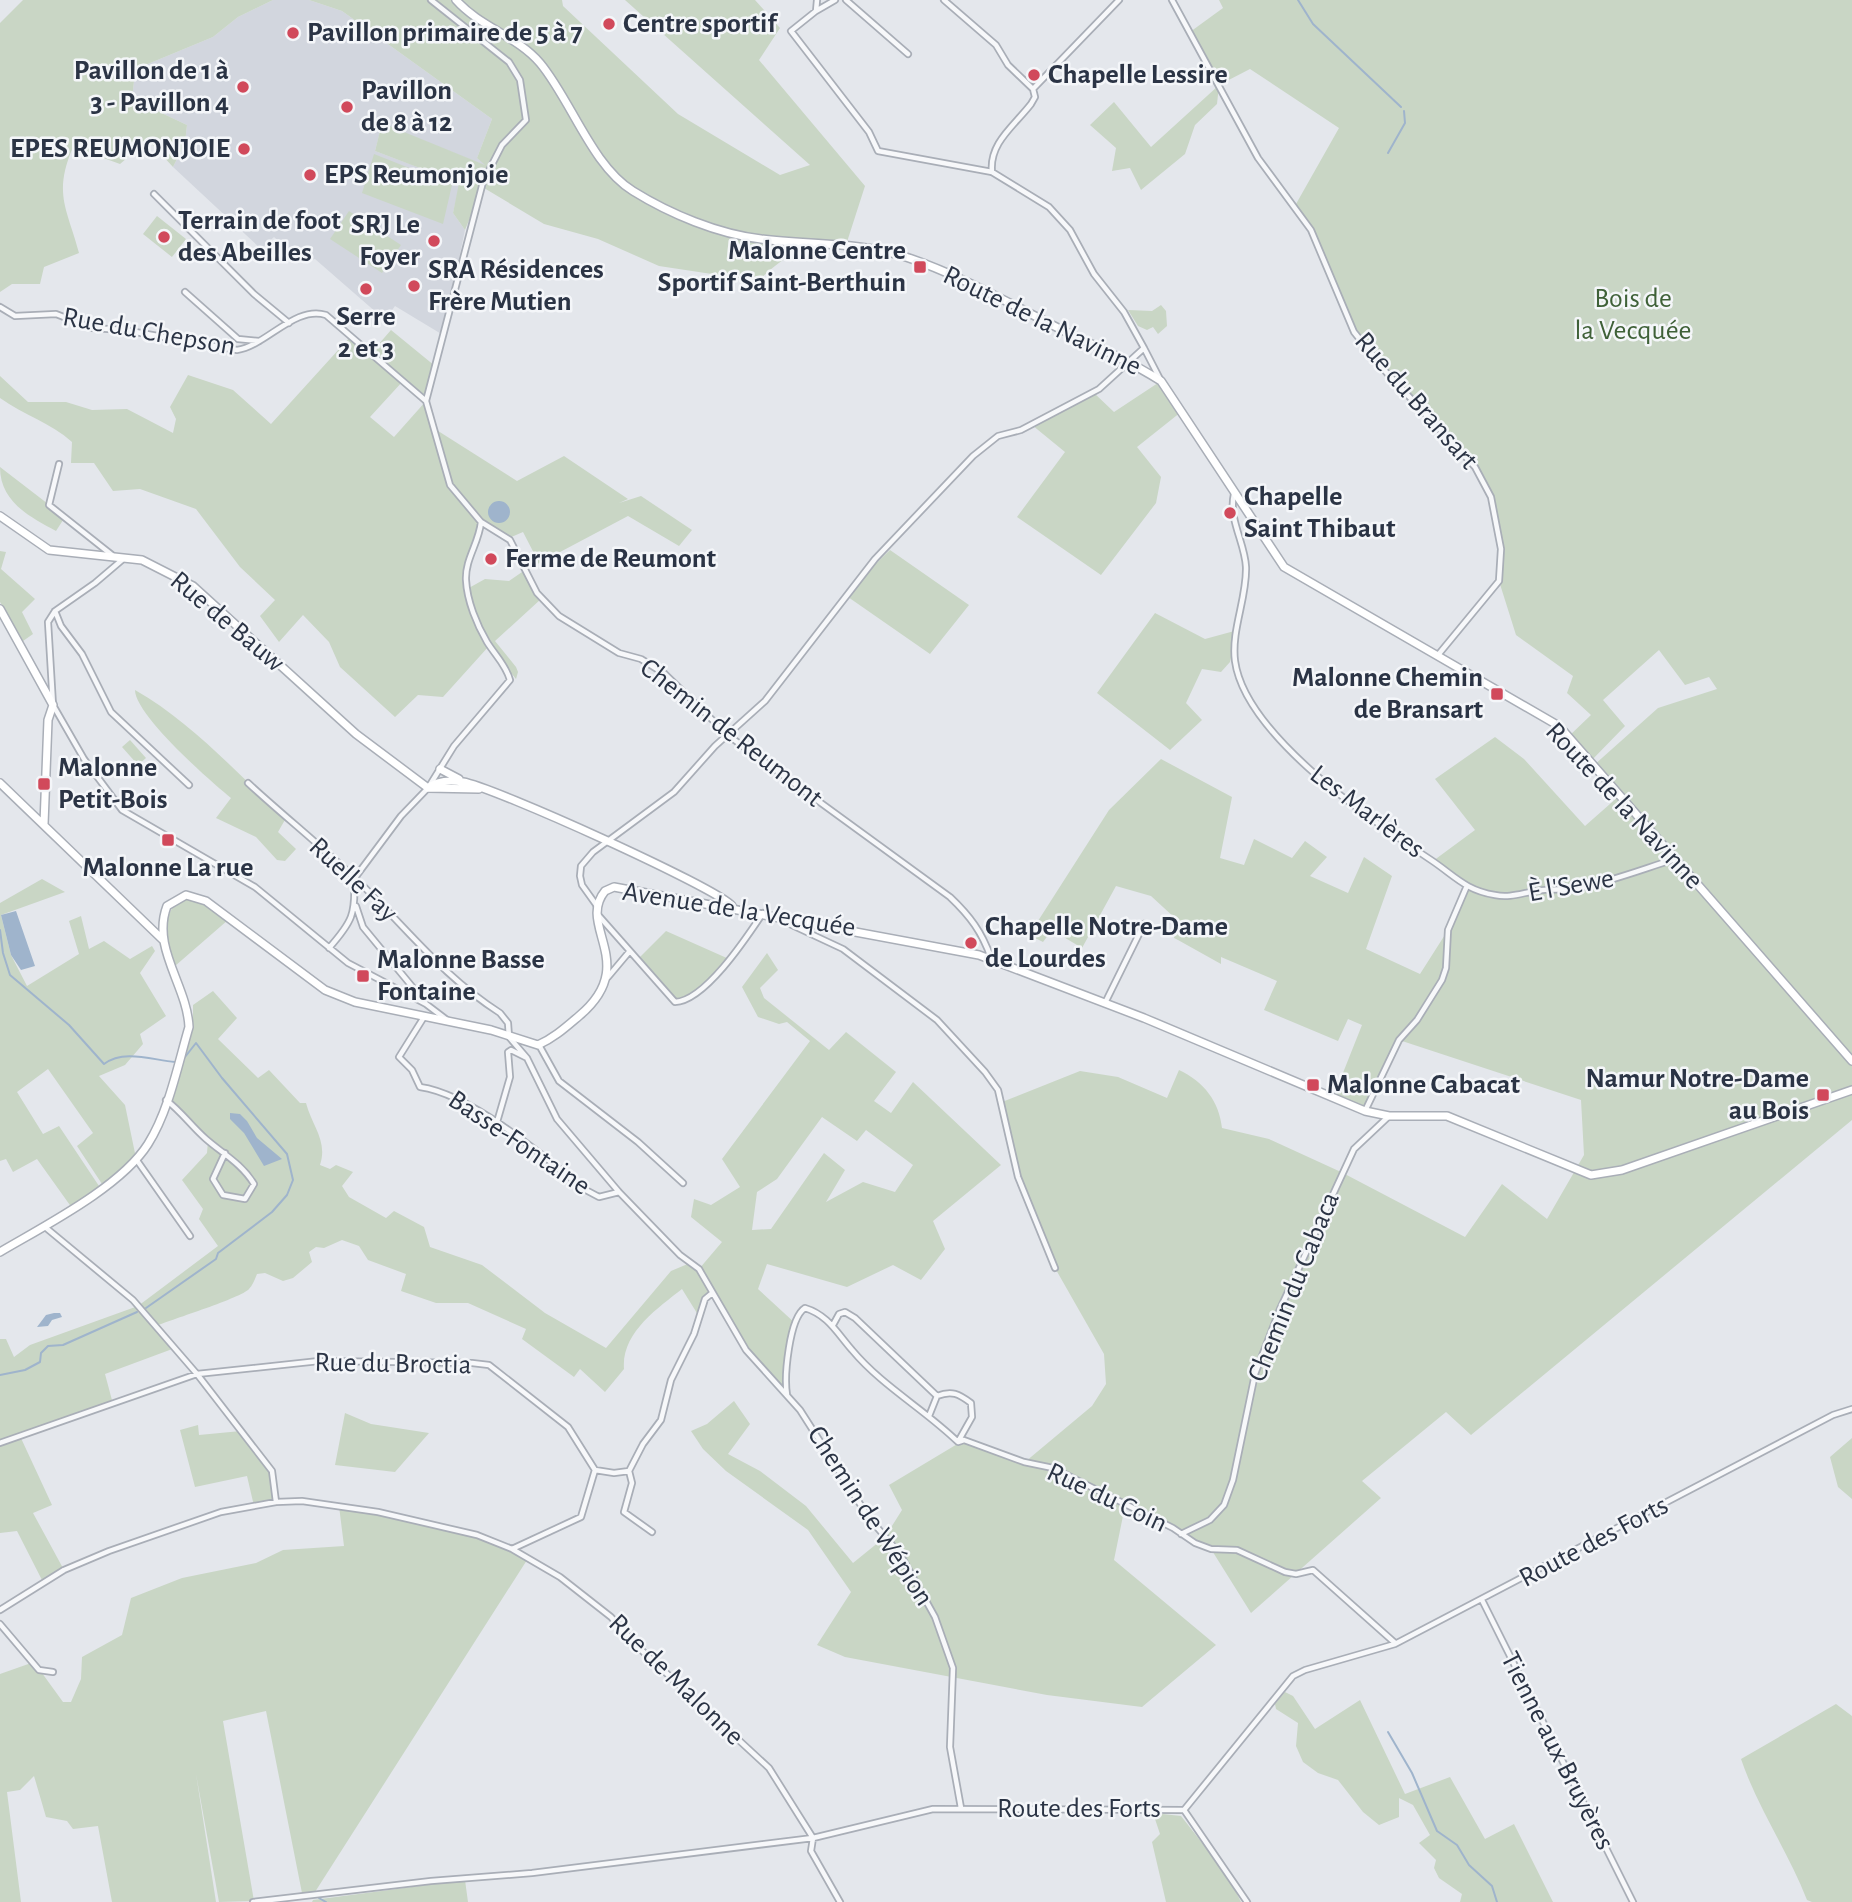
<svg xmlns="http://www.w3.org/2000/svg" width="1852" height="1902" font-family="'Alegreya Sans',sans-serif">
<rect width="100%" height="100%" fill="#e4e7ec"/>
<path fill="#d2d6de" d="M273,0h36l33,11 150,108 -15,39 12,9 -107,-43 -7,27 85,32 -7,30 12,17 -22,105 -48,-29 -10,14 -70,-61 -13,3 -28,-25 -13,12 -88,-82 12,-24 2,-18 -55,-26 2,-18 9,-15 70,-29 25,-20z"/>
<path fill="#c9d6c5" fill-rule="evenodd" d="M23,0h250l-35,17 -25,20 -70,29 -9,15 -2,18 55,26 -2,18 -12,24 -25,-27 -28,24 -47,-17c-20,47 -6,61 6,106l-35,14 -4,17h-28l-12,8v-269z
M309,0h253l1,6 115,108 102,61 30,-10 -185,-165h130l25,28 -21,32 106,126 -19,59c-44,1 -56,6 -88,36l-99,-15 -61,-27 -54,-15 -60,-36 7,-21 -26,63 -12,-17 6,-30 -84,-32 7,-28 103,42 -8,-7 15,-39 -150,-108z
M1219,0h633v1120l-381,315 -25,-23 -84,69 19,17 -130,115 -40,-64 -86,-43 -11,54 102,85 -74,62 -95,-12 -202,-38 -28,-12 34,-53 -43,-62 -82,-59 -23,-22 -12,-18 16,-7 27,-23 16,23 -22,30 32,17 46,35 47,57 32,-26 17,-27 -13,-25 75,-45 61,22 67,-56 14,-22 -2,-30 -49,-86 -37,-91 -16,-75 78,-31 38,6 49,21 12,-28c25,12 40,31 43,58l47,11 72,33 124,65 37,-53 45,35 37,-64 -3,-55 -182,-60 -34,71 -32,-13 29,-73 -14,-6 -10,22 -74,-31 13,-29 -56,-24v7l-43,-24 -4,-2 2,-19 -25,-23 -35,-10 -34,62 -30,-18 -9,12 -14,-7 80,-125 52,-51 71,38 -12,61 24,7 10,-26 38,19 13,-17 22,16 -17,19 38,17 16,-36 28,19 -26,73 54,25 28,-44 18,-42 -33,-27 42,-31 -40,-51 60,-42 29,22 61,67 34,-30 -26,-30 65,-58 59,-19 -8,-12 -24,8 -26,-35 -56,50 22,26 -35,36 -22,-25 23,-22 -24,-22 6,-17 -57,-41 -17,-54 2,-16 -10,-68 -16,-30 -121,-135 -43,-102 -15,-26 43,-76 -89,-59 -31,16 -2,19 -22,21 -10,29 -44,36 -11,-22 -18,3 4,-23 -26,-23 24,-23 37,45 67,-61 -28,-54 33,-24z
M374,154l78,31 -9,39 -81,-31z
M349,211l52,34 -19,28 -52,-34z
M157,216l29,23 -14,18 -29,-23z
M1161,305l5,6 1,15 -9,8 -5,-7 -6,3 -9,-4 -10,-16 24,1z
M391,330l44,36 -9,35 9,28 82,52 47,-25 64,43 -9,4 22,-7 51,34 -13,16 -51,-30 -100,53 13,30 -46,42 21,26 2,5 -2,7 -27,-33 -46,51 -25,-2 -23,22 -55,-50 -11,-25 -26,-27 -24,27 -19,-26 15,-16 -35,-33 -44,-58 -56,-20 -27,2 -19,-28h-23l1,-21c-21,-19 -48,-27 -72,-44v-22l28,26h38l26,8 35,-1 46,24 3,-14 -6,-12 18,-32 45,15 38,34 79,-87 21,16zM403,381l23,20 -32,36 -24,-20zM482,522l27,16 14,-6 15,29 -29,20 -24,-2 -18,10 1,-29z
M1161,381l20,31 -44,35 24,30 -5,26 -55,72 -84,-58 48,-65 -33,-27 61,-33 21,20z
M0,467l65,50 -9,14c-28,-15 -56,-30 -56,-64z
M890,550l79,55 -39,49 -82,-57 21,-27z
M0,551l6,1 -5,17 34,30 -13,13 11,22 -10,7 -23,-39z
M1155,613l50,26 33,-9 -8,32 -9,10 -19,-3 -16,34 16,17 -32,30 -73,-57z
M135,690c58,33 102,84 151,128l-8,14 18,17 -11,12 -8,-1 -21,-23 -40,-19 15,-20c-21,-17 -96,-83 -96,-108z
M130,740l16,18 -8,7 -16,-18z
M42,879l23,13 -64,23 10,40 16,31 52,-32 -10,-33 12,-5 8,33 15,-8 26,18 22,-13 3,5 -15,22 26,43 -26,18 3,10 -18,21 -26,11 26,29 11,53 -34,26 -25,-38 16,-13 -45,-64 -31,23 26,42 16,-8 42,63 -29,19 -35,-49 -24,13 -7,-13 -6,2v-258z
M181,898h13l34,22 -53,46c-8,-26 -17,-47 6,-68z
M666,931l63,28 -32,32 -22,11 -37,-43z
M767,953l11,17 -18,18 4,10 65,52 17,-18 50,40 -22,29 17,12 22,-31 88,83 -68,56 12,28 -24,31 -28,-15 -46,22 -80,-23 -9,25 38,35 -8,34 -1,38 -41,-46 -35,-56 -6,5 -5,19 -18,-29c-24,19 -61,44 -58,80l-19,23 -25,-23 -6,8 -52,-38 4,-10 -58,-26h-32l-35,-12 5,-17 -38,-14 -9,-14 -17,-6 -18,8 -8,-1 -7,5 3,10 -19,16 -10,3 -18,-8 -8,1c-2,5 -4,11 -8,15 -8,9 -76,30 -93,37l19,22 -70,26 8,30 -93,32 32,69 -19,8 31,57 -21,12 -26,-51 -17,2v-194h6l8,18 16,-12 108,-39 80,-60 -19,-27 4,-10 -21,-29 25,-27 1,-12 -23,-27 -19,-14 27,-70v-25l20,-14 24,27 -19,21 40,39 11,-8 31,33h6c6,23 22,38 14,62l10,4 6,-4 17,7 -11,14 7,11 37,21 8,-7 30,16 6,20 52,18 63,48 61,35 65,-77 19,-8 9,6 23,-27 -31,-25 3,-18 17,6 29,-18 -18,-28 88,-118 -23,-19 -8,2 -21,-7 -16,-30zM822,1117l35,24 9,-11 47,35 -18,27 -32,-10 -37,20 19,-32 -21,-17 -53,76 -19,1 5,-38 20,-13z
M345,1413l26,11 58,9 -34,39 -60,-7z
M198,1425l1,10 42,-4 31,40 4,31 -22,4 -7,-30 -52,11 -15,-57z
M1852,1438v61l-14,-12 -8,-30z
M339,1506c67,10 127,24 188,54l-212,332 -13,1 -36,-182 -43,10 31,180 -35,1 -23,-128 20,128h-104l-14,-76 -25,3 -6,-8 -21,-4 -12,-41 -14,14 -13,2 14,110h-21v-228l34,-12 29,40h8l10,-23 1,-22 40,-22 9,-37 51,-20 74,-15 27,-13 61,-4z
M1285,1692l8,4 22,33 45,-29 45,94 45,-17 35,62 29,-15 39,78h-93l2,-8 -23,-16 -5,-10 2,-8 -17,-17 11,-8 -17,-30 -14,-7v19l-20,8 -16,-13 -25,-32 -20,-7 -15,-11 -7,-16 2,-23 -22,-14 -1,-5z
M1836,1704l16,12v186h-40l-5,-2c-19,-49 -49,-91 -66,-141z
M1153,1813l28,3 47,60 13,26h-75l-14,-60 8,-8z
M465,1880l3,22h-156l1,-2z"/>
<path fill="#9fb4cc" d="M488 512a11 11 0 1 1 22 0a11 11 0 1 1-22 0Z
M16,911l19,55 -14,4 -10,-15 -10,-40z
M230,1113l10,1 7,7 10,17 25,21 -18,7 -20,-33 -14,-14z
M54,1313h6l2,4 -10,3 -4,6 -11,1 9,-12z"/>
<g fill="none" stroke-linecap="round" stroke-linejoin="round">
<path stroke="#9fb4cc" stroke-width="2" d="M1298,0l15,24 88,83
M1388,153l17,-30 -1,-12
M0,930l3,23 7,22 59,50 35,39c20,-15 48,-4 71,-2
M146,1308l70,-49 2,-6 54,-41 15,-17 6,-15 -6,-26 -65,-76 -26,-35 -11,14
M0,1375l25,-5 15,-8 1,-9 7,-7 15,-1 74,-33
M1388,1732l24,41 25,58 20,14 12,20 23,21 5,16
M319,1898l7,4"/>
<g stroke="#a9aeb7" stroke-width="8">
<path id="street" d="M431,0l78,62 11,18 6,40 -24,25 -19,37 -57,219 24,84 31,37 29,18 27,53 22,23 60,37 22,6 24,15 64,62 221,161c20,19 32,35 41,61
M846,0l62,54
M944,0l52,45 12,20 25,24
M1172,0l86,158 53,72 43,102 32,40 89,95 16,30 10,52 -2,32 -61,74
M816,11l19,-11
M992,172c-3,-29 22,-46 39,-68l4,-7 -2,-8 86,-89
M154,194l100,100 35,29
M185,292l53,47 21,2
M0,307l15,9 41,-2 36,14 32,2 113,20c29,-4 58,-45 89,-35l100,86
M1144,348l16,31
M59,464l-10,41 63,50
M1234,494c-6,25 11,49 12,73 1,31 -15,63 -11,94 10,74 137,160 196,199 24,16 34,30 64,35 15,3 27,-2 41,-4 14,-3 29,0 43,-3 33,-7 64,-19 96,-29
M122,560l-27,23 -40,28 -7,11 5,83 31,54 38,51 133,77 93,76 78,41 21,16
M55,611l6,15 21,28 29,58 78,73
M248,783c40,37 85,72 123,111 44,44 76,85 129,119l8,10 1,14 18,21 30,61 62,73 61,63 19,14 47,81 54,60 69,108 31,36 35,63 18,51 -3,79 11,61
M354,879l47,-63 27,-28 26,-42 56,-66c-4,-15 -15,-25 -23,-38 -10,-17 -20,-41 -21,-62 -1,-21 13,-37 15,-58
M356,906l7,21 61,74
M597,906l-15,-21 -2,-9 1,-10 12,-14 81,-60 41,-46 50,-45 110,-142 98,-103 25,-20 23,-6 78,-41 45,-41 -20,-36 -30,-38 -24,-44 -21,-23 -57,-35 -114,-21 -9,-19 -78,-101 25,-20 1,-11
M599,916l76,86c30,-1 72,-65 88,-89
M781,920l62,29 94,71 48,52 13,18 20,87 37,91
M329,948c23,-26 27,-34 25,-69
M608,977l21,-25
M1105,1003l39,-79
M424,1017l-25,40 13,13 8,17c51,7 124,69 164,102l15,8 20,-5
M539,1045l20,36 79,61 45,41
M166,1100c16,12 25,26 40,39 16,14 36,25 48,45l-9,15 -22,-4 -10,-16 12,-26
M1365,1111l34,-71 18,-20 25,-40 4,-12 2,-38 18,-42
M497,1122l13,-45 -2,-25 3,-2 16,8
M136,1159l54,77
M45,1227l88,73 64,74 75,97 4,31
M833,1325l6,-11 6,-2 10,6 82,78 -8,20
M787,1395c-3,-18 2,-77 18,-87 23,7 32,25 47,42 30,36 72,59 106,92l6,-2 60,22 29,6 120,60 22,15 16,6 26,1 48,22 11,2 17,-4 82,73
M937,1396c15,-6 22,-2 34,7l1,14 -13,23
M0,1443l197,-69 122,-13 153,2 17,2 79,62 27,43 19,3 15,-2
M652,1532l-28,-20 8,-29 -3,-12 14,-27 18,-24 10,-40 23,-46 11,-35 6,-5
M1181,1534l29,-14 14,-15 9,-25 22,-106 25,-65 74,-160 34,-32
M512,1549l69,-32 14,-47
M1482,1600l151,302
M0,1610l64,-40 45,-19 112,-39 55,-10 26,-1 76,11 99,23 35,14 48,28 51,40 27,30 131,121 44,70 -2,13 29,51
M0,1624l39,46 14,2
M1184,1810l109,-134 12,-6 90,-26 438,-229 19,-6
M1184,1810l63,92
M253,1902l178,-21 101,-8 281,-35 120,-29 251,1"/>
</g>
<g stroke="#a9aeb7" stroke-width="10">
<path id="secondary" d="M456,0c24,27 61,36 84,63 31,37 52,103 93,128 37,23 85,43 128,48 48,6 96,3 142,17 55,18 108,48 159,74 34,16 67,31 99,51l123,186 275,159 293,335
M0,516l49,34 93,10 51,26 163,148 72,54
M0,609l53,96 -5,15 -4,104
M440,769l19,10
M0,783l163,157
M428,788c10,-8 23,-8 35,-6 31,5 254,106 269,124
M428,788l51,1
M0,1252c44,-26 121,-65 148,-108 21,-33 30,-80 41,-117 -2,-42 -38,-79 -22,-121l19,-11 20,6 119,89 30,12 136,28 47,15c16,-7 28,-18 41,-29 62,-52 -3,-90 26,-125l9,-4 365,68 165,63 221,93 24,5h58l144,59 31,-5 230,-80"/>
</g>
<use href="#street" stroke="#f7f8fa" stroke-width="4.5"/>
<use href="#secondary" stroke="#fff" stroke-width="7"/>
</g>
<g fill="#d1495b" stroke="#f4f6f9" stroke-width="2.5">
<circle cx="609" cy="24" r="7"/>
<circle cx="293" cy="33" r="7"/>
<circle cx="1034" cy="75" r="7"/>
<circle cx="243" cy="87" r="7"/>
<circle cx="347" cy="107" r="7"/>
<circle cx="244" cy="149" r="7"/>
<circle cx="310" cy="175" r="7"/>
<circle cx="164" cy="237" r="7"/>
<circle cx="434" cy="241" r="7"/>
<rect x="913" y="260" width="14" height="14" rx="3.5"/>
<circle cx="414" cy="286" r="7"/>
<circle cx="366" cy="289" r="7"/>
<circle cx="1230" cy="513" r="7"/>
<circle cx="491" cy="559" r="7"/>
<rect x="1490" y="687" width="14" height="14" rx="3.5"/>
<rect x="37" y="777" width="14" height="14" rx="3.5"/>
<rect x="161" y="833" width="14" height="14" rx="3.5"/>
<circle cx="971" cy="943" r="7"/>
<rect x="356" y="969" width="14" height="14" rx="3.5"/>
<rect x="1306" y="1078" width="14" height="14" rx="3.5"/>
<rect x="1816" y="1088" width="14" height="14" rx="3.5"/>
</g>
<g text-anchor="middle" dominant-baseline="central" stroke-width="5" stroke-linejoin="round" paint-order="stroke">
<g font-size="28" font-weight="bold" fill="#2b3445" stroke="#f4f6f9" text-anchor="start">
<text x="623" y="24">Centre sportif</text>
<text x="307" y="33">Pavillon primaire de 5 à 7</text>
<text x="229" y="71" text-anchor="end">Pavillon de 1 à<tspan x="229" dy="32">3 - Pavillon 4</tspan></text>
<text x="1048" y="75">Chapelle Lessire</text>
<text x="361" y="91">Pavillon<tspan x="361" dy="32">de 8 à 12</tspan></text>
<text x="230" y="149" text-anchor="end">EPES REUMONJOIE</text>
<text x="324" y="175">EPS Reumonjoie</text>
<text x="178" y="221">Terrain de foot<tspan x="178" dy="32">des Abeilles</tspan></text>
<text x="420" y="225" text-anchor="end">SRJ Le<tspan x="420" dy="32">Foyer</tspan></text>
<text x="906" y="251" text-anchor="end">Malonne Centre<tspan x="906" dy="32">Sportif Saint-Berthuin</tspan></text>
<text x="428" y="270">SRA Résidences<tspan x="428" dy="32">Frère Mutien</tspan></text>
<text x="366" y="317" text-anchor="middle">Serre<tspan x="366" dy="32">2 et 3</tspan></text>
<text x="1244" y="497">Chapelle<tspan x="1244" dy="32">Saint Thibaut</tspan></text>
<text x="505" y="559">Ferme de Reumont</text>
<text x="1483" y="678" text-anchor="end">Malonne Chemin<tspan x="1483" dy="32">de Bransart</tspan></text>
<text x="58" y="768">Malonne<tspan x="58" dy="32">Petit-Bois</tspan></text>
<text x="168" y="868" text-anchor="middle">Malonne La rue</text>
<text x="985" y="927">Chapelle Notre-Dame<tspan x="985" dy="32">de Lourdes</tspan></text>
<text x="377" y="960">Malonne Basse<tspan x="377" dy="32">Fontaine</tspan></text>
<text x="1809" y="1079" text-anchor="end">Namur Notre-Dame<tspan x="1809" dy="32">au Bois</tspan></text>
<text x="1327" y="1085">Malonne Cabacat</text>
</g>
<g font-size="28" fill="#3f6138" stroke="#f4f6f9">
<text x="1633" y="299">Bois de<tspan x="1633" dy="32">la Vecquée</tspan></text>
</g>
<g font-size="28" fill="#2b3445" stroke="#f4f6f9">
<text transform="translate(1042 321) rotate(26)">Route de la Navinne</text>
<text transform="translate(149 332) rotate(10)">Rue du Chepson</text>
<text transform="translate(1416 401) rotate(49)">Rue du Bransart</text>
<text transform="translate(227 622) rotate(40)">Rue de Bauw</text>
<text transform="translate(731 733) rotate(38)">Chemin de Reumont</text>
<text transform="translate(1624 806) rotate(47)">Route de la Navinne</text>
<text transform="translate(1367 812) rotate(37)">Les Marlères</text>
<text transform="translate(353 880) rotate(43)">Ruelle Fay</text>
<text transform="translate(1571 886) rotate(-10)">È l'Sewe</text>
<text transform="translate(739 910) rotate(9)">Avenue de la Vecquée</text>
<text transform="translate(519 1143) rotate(34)">Basse-Fontaine</text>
<text transform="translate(1294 1287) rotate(-68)">Chemin du Cabaca</text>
<text transform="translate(393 1364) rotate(1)">Rue du Broctia</text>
<text transform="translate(1107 1498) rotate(25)">Rue du Coin</text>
<text transform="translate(870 1516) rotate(57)">Chemin de Wépion</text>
<text transform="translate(1594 1542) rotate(-28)">Route des Forts</text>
<text transform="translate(676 1680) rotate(44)">Rue de Malonne</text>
<text transform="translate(1557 1751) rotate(63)">Tienne aux Bruyères</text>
<text x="1079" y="1809">Route des Forts</text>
</g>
</g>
</svg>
